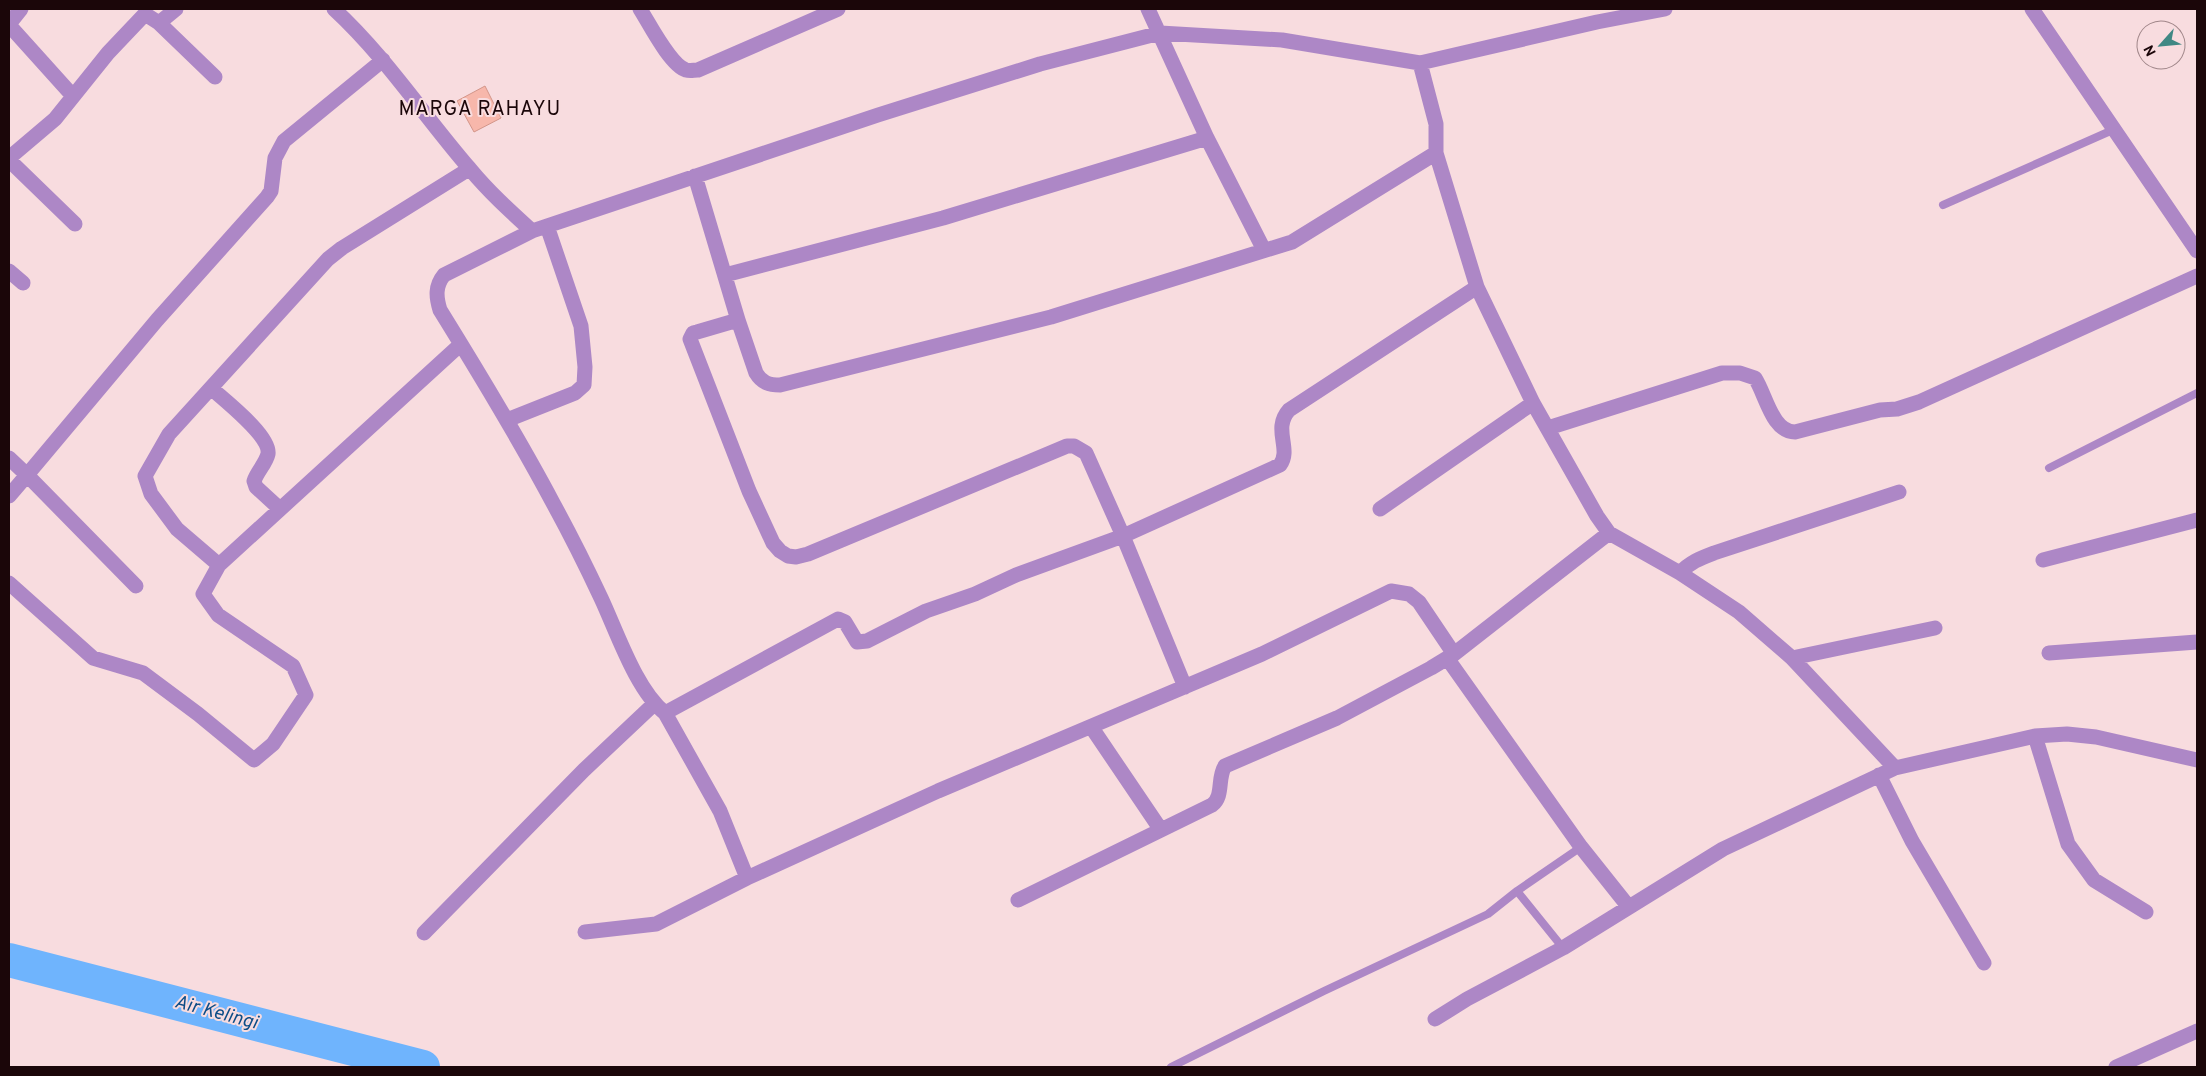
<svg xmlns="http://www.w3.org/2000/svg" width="2206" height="1076" font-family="Overpass,sans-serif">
<rect width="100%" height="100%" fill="#f8dcdf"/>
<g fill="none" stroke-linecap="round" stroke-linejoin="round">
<path stroke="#6fb4fd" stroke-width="34" d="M9,960l414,107"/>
</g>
<path fill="#f7b7ab" stroke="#d3968a" d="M485,86l16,32 -27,14 -17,-31z"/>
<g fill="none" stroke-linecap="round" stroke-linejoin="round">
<path stroke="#ad87c6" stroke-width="8" d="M1943,205l172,-76
M2049,468l148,-75
M1517,891l64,-44
M1171,1067l153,-76 164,-77 29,-23 46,57"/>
<path stroke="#ad87c6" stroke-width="15" d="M334,9c52,48 90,107 136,160 19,23 40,42 62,62l346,-116 162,-51 120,-31 122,7 138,23 177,-41 68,-13
M640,9c9,14 30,56 46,61 4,1 8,0 12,0l140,-61
M1148,9l59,129 57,112
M2032,9l165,242
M159,23l56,54
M9,24l12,-15
M9,25l63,70
M1420,63l16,61v29l41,134 56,116 64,113 12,17 71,40 59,39 53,46 103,110
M9,158l46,-39 53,-66 37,-39 14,9 17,-14
M9,160l66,64
M695,176l43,144 18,53c6,10 13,12 24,12l271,-68 241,-75 144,-89
M532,231l-88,44c-9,11 -8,22 -4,35 39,63 78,127 113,193 17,31 33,63 48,95 16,34 35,92 64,115l55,98 27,67
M9,271l14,12
M725,275l218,-57 264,-80
M738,320l-41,12 -4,1 -3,6 59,152 24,52 7,8 8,5 8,1 12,-3 259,-108h7l12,7 37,83 62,151
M211,388c13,12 60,48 57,66 -2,9 -11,18 -14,27l2,6 24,22
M507,420l68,-27 9,-8 1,-18 -4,-41 -34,-100
M1548,428l174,-55h18l15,5c11,17 17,54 40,54l85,-22 17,-1 22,-7 278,-126
M9,458l18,17 -18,21
M1380,509l153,-106
M2043,560l154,-40
M219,565l-42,-36 -26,-35 -6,-18 24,-42 159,-175 14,-11 127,-79
M1680,573c10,-11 21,-15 34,-20l185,-61
M9,583l84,75 50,15 55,41 56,46 19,-16 33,-49 -13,-29 -75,-51 -15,-21 16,-29 242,-221
M136,586l-109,-111 130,-155 110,-123 4,-6 4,-33 9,-17 99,-81
M2049,653l148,-11
M1447,658l134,189 47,59
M1792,658l143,-30
M665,713l173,-94 7,3 12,20 10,-1 59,-30 49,-17 41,-19 107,-39 157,-71c12,-16 -8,-36 9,-55l188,-123
M1092,728l69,102
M2035,736l33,108 26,36 52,32
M1879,775l33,66 72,122
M1018,900l194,-95c12,-9 5,-27 13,-39l112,-48 94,-50 23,-14 155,-121
M585,932l71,-8 91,-46 191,-87 324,-137 129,-63 18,3 10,8 35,52
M424,933l160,-163 70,-66
M1435,1019l32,-20 96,-51 160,-99 172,-81 140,-32 32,-2 29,3 101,23
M2116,1067l81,-36"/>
</g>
<g text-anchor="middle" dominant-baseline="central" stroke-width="4" stroke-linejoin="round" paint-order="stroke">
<g font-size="19" font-style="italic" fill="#0d4d87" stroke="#f8dcdf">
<text transform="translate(216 1013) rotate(15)">Air Kelingi</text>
</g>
<g font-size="20" letter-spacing="1" fill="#1b0609" stroke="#f8dcdf">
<text x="480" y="110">MARGA RAHAYU</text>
</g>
</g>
<rect width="2206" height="1076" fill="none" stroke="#1b0609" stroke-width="20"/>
<g transform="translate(2161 45) rotate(243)"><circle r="24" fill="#f8dcdf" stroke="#a08689"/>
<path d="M0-4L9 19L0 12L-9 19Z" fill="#408884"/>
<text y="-8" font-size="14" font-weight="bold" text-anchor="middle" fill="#1b0609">N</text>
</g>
</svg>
